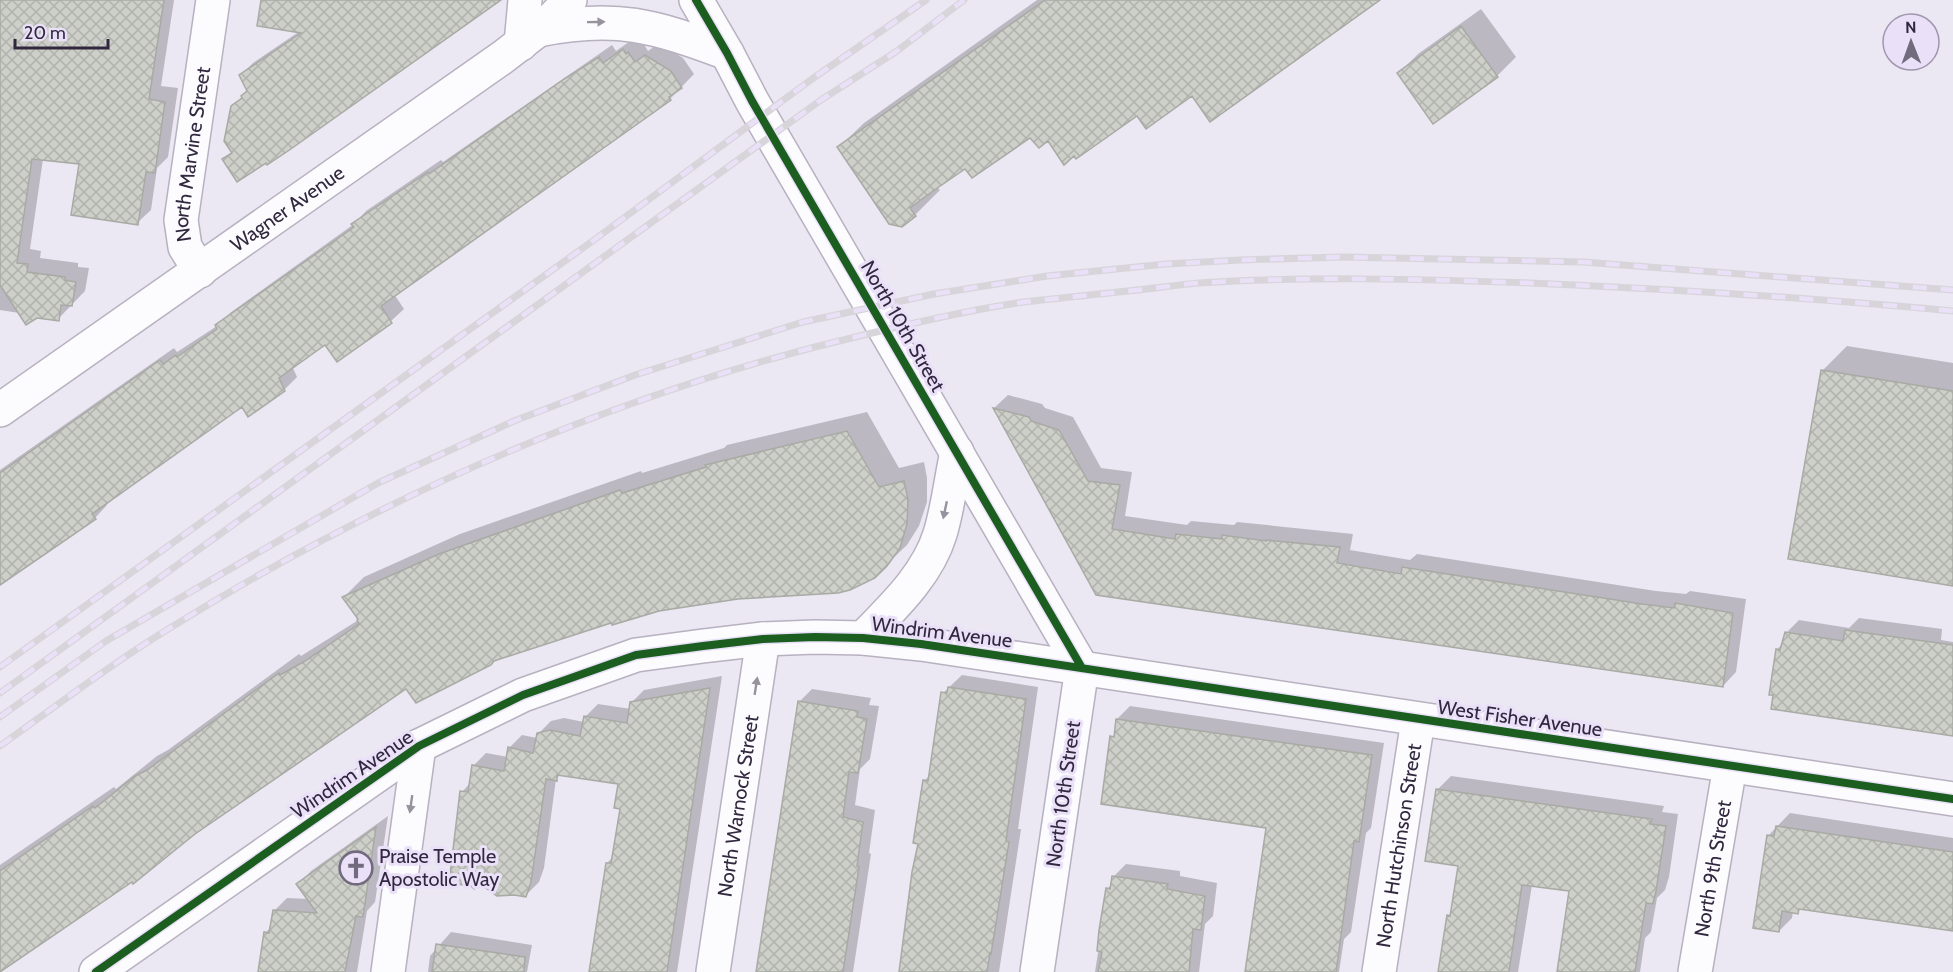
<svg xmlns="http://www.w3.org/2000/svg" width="1953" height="972" font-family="Cabin,sans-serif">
<defs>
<pattern id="building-cross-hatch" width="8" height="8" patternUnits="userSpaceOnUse" patternTransform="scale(1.5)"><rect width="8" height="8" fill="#cdcfc8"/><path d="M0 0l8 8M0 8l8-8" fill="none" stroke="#b0b2ad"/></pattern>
</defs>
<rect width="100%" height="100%" fill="#ebe7f3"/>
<path fill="#0003" d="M0,0h174l-13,86 17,2 -10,69 -11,11 -6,42 -14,13 -57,-60 -37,-4 -13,90 11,2 -1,7 38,5v4l11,1 -4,23 -27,28 -58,-9z
M262,0h235l-273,160 8,-9v-44l16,-16 -8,-15 13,-13 47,-32z
M1037,0h340l-185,93 -55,21 -107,21 -65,32 -28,20 3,3 -25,25 -13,10 -63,-78 25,-24z
M1481,9l35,48 -19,19 -98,-3 19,-19z
M636,37l6,4 6,10 11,-8 24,15 11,16 -24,25 -276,195 10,15 -13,12 -54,39 -12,-17 -33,23 5,11 -13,13 -42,15 -137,97 2,3 -12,13 -95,66v-114l174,-122 3,4 40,-26 13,-13 124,-89 12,-13 75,-51 2,2 169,-117 4,6z
M1847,346l106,17v222l-131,-214z
M1008,395l34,9 3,4 28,9 28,51 31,4 -7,44 62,9 4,-4 43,4 3,-3 116,12 -3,16 60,10 7,-6 239,37 30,3 4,-3 56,8 -10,73 -13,14 -626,-93 -103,-185z
M867,412l32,56 25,-6 3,16v24l-8,24 -12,19 -21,20 -148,32 -79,13 -47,11 -205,66 -407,283v-105l114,-78 2,2 41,-33 11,-6 131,-96 2,2 59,-37 -16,-22 20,-20 96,-43 181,-63 1,2 82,-25 3,-3z
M1859,618l83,11 -1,11 12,2v93l-176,-86 7,-6 2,-10 13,-13 50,8z
M962,675l76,12 -20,142h3l-22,143h-100l21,-130 4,-61 6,-6 13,-82z
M722,676l-45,296h-86l16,-109 6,-6 9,-49 -2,-25 -59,-9 -5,5 -12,89 -5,14 -13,13 -64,-103 9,-10 2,-16 13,-13 22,4 1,-9 13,-13 15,3 1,-4 13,-13 13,-3 20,4 1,-5 13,-13 33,5v-6l13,-13z
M812,689l59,9 -2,7 10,1 -9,53 -10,10 -5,36 20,5 -6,43 2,1 -18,118h-95l41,-270z
M1130,706l254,37 -13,85 -5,5 -15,99 -7,7 -5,33h-79l8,-145 -156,-90 4,-4 1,-14z
M1451,776l213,30 -2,6 16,2 -9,63 -4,13 -8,8 -6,34 -6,6 -5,34h-81l12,-82 -39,-5 -14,87h-78l8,-56 4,-4 8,-47 -22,-76z
M1790,813l163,25v92l-152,-22 -4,4 -4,-1 -1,7 -13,13 -11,-95z
M388,816l-13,86 -8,9 -10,61h-98l6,-39 6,-6 3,-16 13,-13 22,1 -11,-15 13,-13z
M1126,864l54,7v5l37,7 -4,33 -8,8 -6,48h-104l13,-84 4,-4 1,-7z
M451,932l81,13 -5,27h-99l2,-16z"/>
<path fill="url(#building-cross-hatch)" stroke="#a8aaa4" stroke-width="1.5" d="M0,0h164l-15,99 16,3 -10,71 -9,-1 -8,53 -67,-10 8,-51 -47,-5 -15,104 11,1 -1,8 38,5v3l11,2 -4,24 -11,-1 -2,16 -22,-3 -11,7 -26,-40z
M261,0h240l-213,151 -21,14 -1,-2 -29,19 -15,-23 10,-6 -8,-12 7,-35 11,-8 -1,-2 6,-5 -8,-16 62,-42 -44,-7z
M1045,0h335l-170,122 -18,-26 -46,33 -9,-13 -61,43 -2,-3 -10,9 -16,-24 -9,7 -9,-10 -58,40 -7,-9 -32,22 -23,17 6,8 -14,11 -13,-3 -52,-77z
M1461,26l37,51 -65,47 -36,-51z
M623,49l3,5 2,-2 7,10 10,-7 26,16 11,17 -13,9 2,3 -4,3 -286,203 11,17 -55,39 -12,-17 -46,33 6,13 -37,26 -6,-10 -150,107 4,5 -96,66v-112l160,-113 3,4 13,-9 1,2 40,-28 -2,-4 139,-98 -3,-3 77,-52 1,2 135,-95 35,-22 4,6z
M1821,370l132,21v195l-165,-27z
M993,408l36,9 2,4 28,9 29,51 32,4 -8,44 63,10 1,-5 46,5v-4l44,6v-1l74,7 -3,16 64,11 1,-7 240,37 32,4 1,-5 58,10 -10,74 -627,-92z
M847,431l32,56 25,-6 4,18 -1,25 -7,24 -13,18 -12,12 -25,12 -12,3 -100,6 -79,12 -47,14 -1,-2 -117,38 -3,4 -75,38 -10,-14 -211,145 -62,50 -1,-2 -132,90v-101l93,-65 2,2 40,-32 12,-6 132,-97 1,2 25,-14 54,-37 -2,-4 1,-1 -16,-22 97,-43 181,-64 2,3 84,-26 -1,-2z
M1845,630l108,15v91l-182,-27 2,-14h-4l7,-46 4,1 5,-18 58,9z
M948,687l78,12 -20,142 3,1 -18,112 -1,-1 -3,19h-88l13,-100 6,-28 -5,-1 10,-63 5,1 13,-89 6,1z
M710,688l-43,284h-78l17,-109h5l9,-54 -6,-1 4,-24 -61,-9v6l-11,-2 -15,103 -5,15 -12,-2 -17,1 -14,-10 -9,3 -3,-3 -22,-3 11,-92 8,1 4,-27 32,6 4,-24 25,6 4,-20 13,-3 30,6 4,-20 43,7 3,-21z
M798,701l60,10 -1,6 10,2 -9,54 -9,-1 -6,45 20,5 -6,44 2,1 -16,105h-87z
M1116,719l256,36 -13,87 -5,-1 -18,131h-91l21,-144 -165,-24 9,-68 4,1z
M1436,789l216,30 -2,5 16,2 -10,65 -3,13 -7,-1 -11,69h-78l12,-81 -47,-6 -13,87h-71l9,-57 3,1 8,-50 -33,-5z
M1776,826l177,26v79l-154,-22 -1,5 -16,-3 -3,21 -26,-4 14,-93 7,1z
M376,827l-13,90 -7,-1 -11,56h-87l6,-40 5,1 4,-23 44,3 -21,-29z
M1112,876l56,8 -1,5 38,7 -4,34 -8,-1 -4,43h-91l4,-20 -5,-1 2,-21 7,-42 4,1z
M436,944l89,13 -1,15h-92z"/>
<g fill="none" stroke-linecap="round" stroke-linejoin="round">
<g stroke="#b7b1c0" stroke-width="36">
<g id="minor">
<path d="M696,0l31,53 25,48 330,567 -45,304"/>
<path d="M538,30c79,-16 116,-4 189,23"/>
<path d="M521,44l4,-44"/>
<path id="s1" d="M200,271l-15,-24 -4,-27 32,-220"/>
<path id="s2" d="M0,410l503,-353 47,-36 20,-21"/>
<path d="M863,638c29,-30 64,-62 77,-104 8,-26 11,-55 17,-82"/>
<path d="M96,972l323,-226 104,-51 113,-40 67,-9 60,-7 52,-2 48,1 58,6 1032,155"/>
<path d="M388,972l31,-226"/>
<path id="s3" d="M713,972l50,-333"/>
<path id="s4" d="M1379,972l39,-252"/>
<path id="s5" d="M1695,972l35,-206"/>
</g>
</g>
<use href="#minor" stroke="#fcfbfd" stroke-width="33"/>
<g stroke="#d7d5da" stroke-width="7">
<path id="rail" d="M0,667l594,-427 218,-161 114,-79
M0,693l821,-593 76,-49 67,-51
M0,717l106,-76 272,-158 136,-62 121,-46 168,-53 131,-28 113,-18 119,-12 74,-4 103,-3 240,5 370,28
M0,746c56,-40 111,-82 170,-118 215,-134 454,-238 702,-295 50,-12 101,-24 152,-31 34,-4 69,-7 103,-11 24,-2 48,-6 72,-8 110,-7 221,-4 331,0 141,6 282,15 423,28"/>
</g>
<use href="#rail" stroke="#eae1f9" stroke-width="4.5" stroke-dasharray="14" stroke-linecap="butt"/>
<g stroke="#eae1f9" stroke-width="11">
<path id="cycleway" d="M696,0l31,53 25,48 330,567
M96,972l323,-226 104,-51 113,-40 67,-9 60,-7 52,-2 48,1 58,6 1032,155"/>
</g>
<use href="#cycleway" stroke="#1b5e20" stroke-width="8"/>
</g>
<defs><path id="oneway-solid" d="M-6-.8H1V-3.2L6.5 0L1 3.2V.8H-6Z" transform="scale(1.5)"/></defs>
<g fill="#96929e">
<use href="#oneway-solid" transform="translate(596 22) rotate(-1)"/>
<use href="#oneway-solid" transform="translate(945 510) rotate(102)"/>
<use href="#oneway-solid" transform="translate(756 686) rotate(-81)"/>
<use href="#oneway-solid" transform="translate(411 804) rotate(98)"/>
</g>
<defs>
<g id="church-ring" transform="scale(1.725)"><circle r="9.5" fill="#eae1f9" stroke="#726b7e" stroke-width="1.5"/><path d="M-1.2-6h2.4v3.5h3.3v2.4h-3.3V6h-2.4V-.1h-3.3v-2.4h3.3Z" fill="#726b7e"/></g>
</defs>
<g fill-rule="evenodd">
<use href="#church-ring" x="356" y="868"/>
</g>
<g text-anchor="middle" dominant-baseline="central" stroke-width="6" stroke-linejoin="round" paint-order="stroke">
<g font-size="20" fill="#31283f" stroke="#eae1f9">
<text stroke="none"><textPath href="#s1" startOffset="122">North Marvine Street</textPath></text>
<text stroke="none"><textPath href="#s2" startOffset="351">Wagner Avenue</textPath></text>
<text transform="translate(903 326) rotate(60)">North 10th Street</text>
<text transform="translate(942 632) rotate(7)">Windrim Avenue</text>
<text transform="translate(1520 718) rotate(8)">West Fisher Avenue</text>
<text transform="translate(352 774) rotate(-34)">Windrim Avenue</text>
<text transform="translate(1063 794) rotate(-82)">North 10th Street</text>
<text stroke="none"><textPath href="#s3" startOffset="168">North Warnock Street</textPath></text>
<text stroke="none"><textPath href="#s4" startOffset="128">North Hutchinson Street</textPath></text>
<text stroke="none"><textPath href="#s5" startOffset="105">North 9th Street</textPath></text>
</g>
<g font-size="20" fill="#31283f" stroke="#eae1f9" text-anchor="start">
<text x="379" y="856">Praise Temple<tspan x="379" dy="23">Apostolic Way</tspan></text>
</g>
</g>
<g transform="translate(1911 42) rotate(359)"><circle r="28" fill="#eae1f9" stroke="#a097af" stroke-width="1.5"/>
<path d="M0-4.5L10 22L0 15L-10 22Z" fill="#726b7e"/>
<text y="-9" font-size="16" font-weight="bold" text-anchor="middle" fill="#31283f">N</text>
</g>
<path d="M15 39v9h93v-9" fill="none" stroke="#31283f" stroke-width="3"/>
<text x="24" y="39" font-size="18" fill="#31283f" stroke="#eae1f9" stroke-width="4.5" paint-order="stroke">20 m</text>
</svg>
